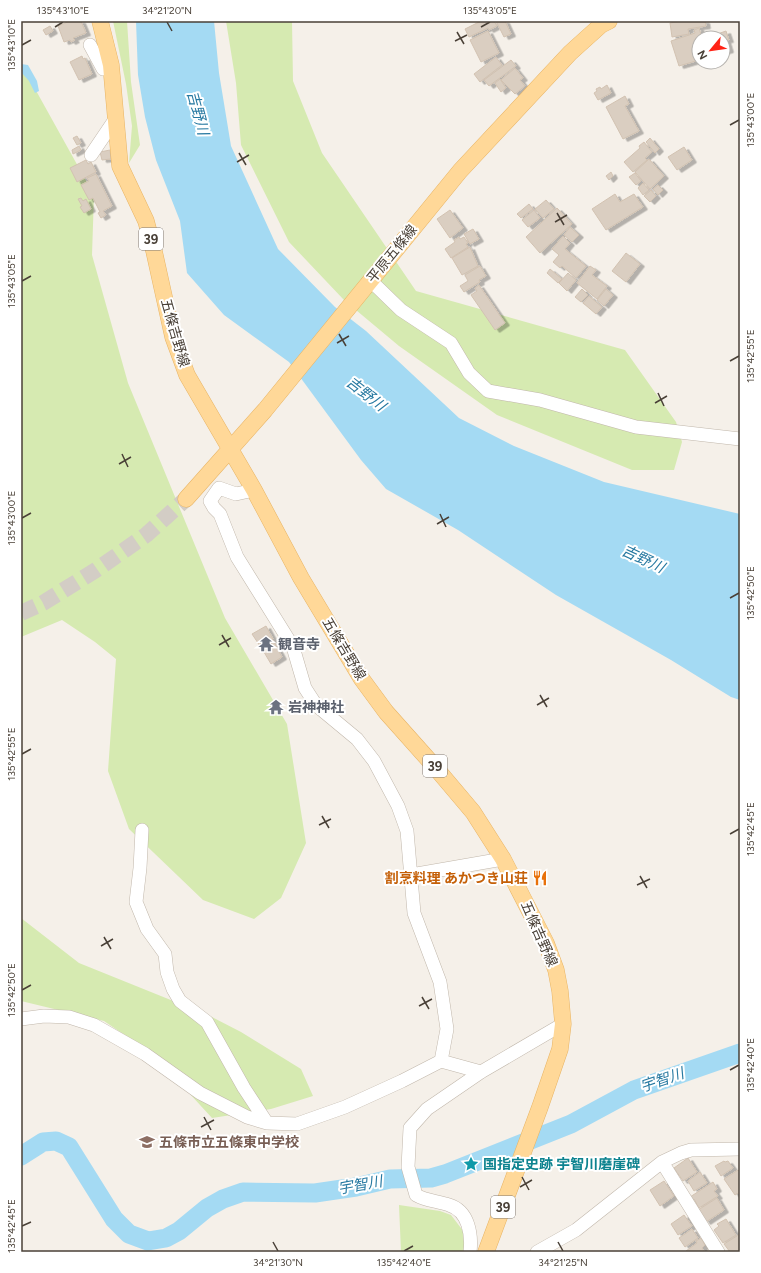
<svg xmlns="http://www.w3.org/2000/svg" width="761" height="1273" font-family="Figtree,'Noto Sans JP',sans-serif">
<defs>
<filter id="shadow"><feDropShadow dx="4.5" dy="2.5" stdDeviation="0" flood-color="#0004"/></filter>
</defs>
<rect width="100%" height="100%" fill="#f5f0e9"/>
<path fill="#d6eab1" d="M113,21h14l4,61 9,63 -11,18 3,-37 -6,-42z
M226,21h66l1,60 29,72 94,138 209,59 51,72 6,20 -8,28h-42l-135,-55 -98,-69 -55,-46 -55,-58 -48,-97 -5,-62z
M21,70l8,8 65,117 -2,60 36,128 97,235 62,106 19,119 -25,55 -27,21 -51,-19 -74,-71 -21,-58 8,-112 -21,-17 -33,-22 -41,17z
M21,918l58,45 129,52 33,17 60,37 12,27 -42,13 -59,9 -58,-63 -50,-34 -83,-20z
M399,1205l41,6 11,4 13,17v20h-63z"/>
<path fill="#a4daf3" d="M136,21h78l5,52 12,73 47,103 57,58 31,24 93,87 55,28 90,36 136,32v186l-9,-3 -60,-37 -115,-65 -98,-65 -72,-41 -25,-29 -72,-98 -65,-47 -37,-42 -7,-52 -24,-61 -11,-43 -7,-42z
M21,64l7,1 9,16 2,10 -4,2 -6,-12 -8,-9z"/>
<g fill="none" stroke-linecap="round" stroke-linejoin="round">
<path stroke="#a4daf3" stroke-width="19" d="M21,1156l22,-14 13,-1 13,6 45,72 15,15 19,7 18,-3 13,-7 28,-23 16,-9 20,-7 72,1 41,-6 34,-8 41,-1 14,-4 126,-50 63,-34 106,-37"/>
</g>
<path fill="#dacec1" stroke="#d2c2b1" filter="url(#shadow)" d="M70,21h11l5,12 -13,5 2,2 -4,2 -1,-2 -6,2 -6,-16z
M481,21h13l3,5 -8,4 -1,-2 -19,9 -4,-8z
M496,21h9l6,13 -7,3z
M681,21h24l1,5 -18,3 1,5 -17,3 -2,-14z
M50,26l3,5 -7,4 -3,-5z
M699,28l3,10h-3v22l-20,6 -8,-25 24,-8 -1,-3z
M488,31l11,22 -18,9 -11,-22z
M726,31l3,9h-3l3,10 -6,2v-14h-17z
M82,56l1,3 2,-1 7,16 -13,6 -9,-18z
M496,57l6,8 -22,17 -6,-8z
M511,60l5,6 -27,20 -5,-6z
M515,68l8,10 -3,2 5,6 -10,8 -14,-14z
M500,79l6,9 -5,4 -6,-9z
M607,85l4,8 -13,7 -4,-7 3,-2 -1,-2 4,-2 1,2z
M625,96l4,8 -4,2 14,25 -16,8 -17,-32z
M77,136l4,7 -4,2 -4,-7z
M650,138l9,11 -4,4 -9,-11z
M644,142l8,10 -7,6 2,2 -14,12 -9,-10 16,-14 -1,-2z
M79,146l2,4 -8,4 -1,-4z
M684,147l8,13 -15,10 -9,-13z
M110,150l1,9 -9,1 -2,-8z
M649,159l15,17 -14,13 -15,-17z
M86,160l2,4 3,-2 5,10 -19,10 -7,-14z
M611,172l2,4 -4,4 -3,-4z
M635,173l6,8 -5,4 -7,-8z
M96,174l16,32 -9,5 3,4 -5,3 -3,-5 2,-1 -7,-14 -4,2 -8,-15 8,-4 -2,-3z
M643,183l6,7 -6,5 -5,-7z
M658,185l5,5 -5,5 -5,-6z
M651,190l5,6 -6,6 -6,-6z
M615,194l5,8 14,-8 9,13 -37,23 -14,-21z
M81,198l2,3 3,-2 5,10 -7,4 -4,-6 2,-1 -4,-7z
M546,200l8,9 -11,9 -8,-9z
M529,204l4,5 -12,9 -4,-4z
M557,208l15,16 -32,29 -14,-16z
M450,210l13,18 -13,10 -13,-19z
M534,210l6,8 -12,9 -6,-7z
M570,227l9,8 -7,7 -8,-7z
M473,229l6,10 -9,5 -6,-10z
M563,236l7,7 -5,6 21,17 -10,12 -14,-12 -2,2 -7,-6 6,-7 -7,-6z
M459,237l1,2 4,-2 4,6 -2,1 2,3 -17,11 -6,-9 10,-7 -1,-2z
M470,247l8,19 -16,9 -10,-17z
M626,253l14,11 -14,18 -14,-11z
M480,266l6,10 -7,4 1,2 -16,10 -4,-6 8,-5 -3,-6z
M590,266l6,4 -4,5 15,11 -10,13 -20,-16z
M550,269l12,10 -4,4 -11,-10z
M568,273l8,7 -9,11 -8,-8z
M479,285l26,38 -10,7 -24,-35 6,-4 -2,-3z
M582,289l6,6 -7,7 -6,-5z
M606,289l7,6 -9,11 -7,-6z
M589,296l13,11 -6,7 -13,-11z
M266,626l7,13 -13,7 -8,-12z
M273,640l9,17 -11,7 -10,-17z
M688,1158l9,14 -14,9 -9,-13z
M724,1161l1,1 3,-1 5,7 -12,8 -6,-10z
M738,1170l2,2v20l-5,3 -11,-16z
M700,1172l7,11 -13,8 -6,-10z
M664,1181l10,15 -14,10 -10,-16z
M713,1182l4,7 -3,2 4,5 -19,12 -5,-9 -2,1 -2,-3z
M717,1198l7,12 -18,12 -8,-12z
M684,1215l8,11 -14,9 -7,-11z
M726,1219l10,16 -13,8 -9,-13 5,-4 -2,-2z
M692,1229l6,9 -13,9 -6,-9z
M740,1234v18h-10l-6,-8z
M701,1238l4,7 -3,3 3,4h-18l-1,-1 11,-8 -1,-2z"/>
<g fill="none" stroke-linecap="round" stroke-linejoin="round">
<path stroke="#d3cdc5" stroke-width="16" stroke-dasharray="16 8" stroke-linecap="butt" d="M21,613l22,-10 53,-33 50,-35 40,-36"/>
<g stroke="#c1b7ab" stroke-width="14">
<path id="minor" d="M90,45l13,24 8,-4
M91,155l25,-37
M370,280l31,30 50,33 18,30 19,18 52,9 96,27 104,12
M254,490l-18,4 -17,-6 -9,13 4,7 6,6 17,43 56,90 12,41 11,17 41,34 17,22 24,45 9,25 7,82 26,69 7,47 -6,32
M142,830l-2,38 -4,34 11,27 18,25 2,18 6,17 7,12 27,21 37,66 23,35
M411,875l92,-16
M21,1019l23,-3 25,1 25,8 51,29 55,39 47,24 20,6 30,1 48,-17 57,-26 39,-20 40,11
M662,1162l56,90
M470,1252c2,-17 -1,-41 -21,-47 -11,-4 -23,-4 -33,-10l-8,-28 2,-39 17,-19 54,-37 82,-48
M537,1252l39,-22 86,-68 19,-9 10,-3 49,-1"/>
</g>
<g stroke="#e8b464" stroke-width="17">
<path id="major" d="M100,21l11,44 9,101 26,55 8,30 19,86 14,38 67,115 47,88 60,100 25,34 49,55 38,45 30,47 43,84 10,27 4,21 3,33 -3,25 -20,58 -54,145
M186,499l79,-89 195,-239 110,-118 31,-28 8,-4"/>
</g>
<use href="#minor" stroke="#fff" stroke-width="13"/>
<use href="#major" stroke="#ffd898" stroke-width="16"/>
</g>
<path fill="none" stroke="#494037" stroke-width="1.5" d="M167,22l5,9M55,27l8,-5M481,27l9,-5M457,32l7,12M455,41l12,-6M22,45l9,-5M730,125l9,-5M239,153l7,12M237,162l12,-7M557,213l7,12M555,222l12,-7M22,281l9,-5M339,334l7,12M337,343l12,-7M730,361l9,-5M658,393l6,13M655,403l12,-7M122,454l6,13M119,464l12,-7M440,514l6,13M22,518l9,-5M437,524l12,-7M730,598l9,-5M222,635l7,12M219,645l12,-7M540,695l7,12M537,705l12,-7M22,754l9,-5M322,816l7,12M319,825l12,-6M730,834l9,-5M640,876l7,12M637,885l13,-6M104,937l7,12M101,946l12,-7M22,990l9,-5M422,997l7,12M419,1006l13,-7M730,1070l9,-5M204,1117l7,13M201,1127l13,-7M522,1177l7,13M520,1187l12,-7M22,1226l9,-4M273,1242l5,9M558,1242l5,9M404,1251l9,-5"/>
<defs>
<g id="temple-bare" transform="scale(1.2)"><path d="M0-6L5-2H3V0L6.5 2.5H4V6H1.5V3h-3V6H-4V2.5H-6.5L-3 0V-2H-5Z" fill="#6b7280" stroke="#fff" stroke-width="2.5" paint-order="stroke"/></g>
<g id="restaurant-bare" transform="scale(1.2)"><path d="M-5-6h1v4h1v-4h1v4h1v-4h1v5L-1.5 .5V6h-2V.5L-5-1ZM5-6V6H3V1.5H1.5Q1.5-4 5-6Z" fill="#e8710a" stroke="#fff" stroke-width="2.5" paint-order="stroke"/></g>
<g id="school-bare" transform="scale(1.2)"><path d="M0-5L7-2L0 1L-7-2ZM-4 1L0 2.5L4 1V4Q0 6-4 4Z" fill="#8d6e63" stroke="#fff" stroke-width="2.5" paint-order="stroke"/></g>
<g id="sight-bare" transform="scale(1.2)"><path d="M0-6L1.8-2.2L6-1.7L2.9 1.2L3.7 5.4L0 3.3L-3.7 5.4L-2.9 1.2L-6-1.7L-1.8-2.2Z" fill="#0f9aa8" stroke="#fff" stroke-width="2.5" paint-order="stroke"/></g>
</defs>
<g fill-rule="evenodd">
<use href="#temple-bare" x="266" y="644"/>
<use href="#temple-bare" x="276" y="707"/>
<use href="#restaurant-bare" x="540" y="878"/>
<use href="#school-bare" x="147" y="1142"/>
<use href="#sight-bare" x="471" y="1164"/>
</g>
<g text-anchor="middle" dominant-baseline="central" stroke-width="4" stroke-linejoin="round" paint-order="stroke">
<g fill="#fff" stroke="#807973" stroke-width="1">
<rect x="139" y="228" width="24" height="22" rx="3"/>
<rect x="423" y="755" width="24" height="22" rx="3"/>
<rect x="491" y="1196" width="24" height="22" rx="3"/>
</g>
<g font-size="13" font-weight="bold" fill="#494037">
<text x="151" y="239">39</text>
<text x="435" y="766">39</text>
<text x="503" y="1207">39</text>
</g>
<g font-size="14" fill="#494037" stroke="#fff">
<text transform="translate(392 254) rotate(-51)">平原五條線</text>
<text transform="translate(175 333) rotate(74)">五條吉野線</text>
<text transform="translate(344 649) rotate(59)">五條吉野線</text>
<text transform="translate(539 934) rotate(66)">五條吉野線</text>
</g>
<g font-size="14" font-weight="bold" fill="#5b616d" stroke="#fff" text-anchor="start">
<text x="278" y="644">観音寺</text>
<text x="288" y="707">岩神神社</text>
</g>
<g font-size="14" font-weight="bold" fill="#c56008" stroke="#fff" text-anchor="end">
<text x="528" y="878">割烹料理 あかつき山荘</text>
</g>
<g font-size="14" font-weight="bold" fill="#785e54" stroke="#fff" text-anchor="start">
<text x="159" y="1142">五條市立五條東中学校</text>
</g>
<g font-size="14" font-weight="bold" fill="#0d838f" stroke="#fff" text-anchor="start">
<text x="483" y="1164">国指定史跡 宇智川磨崖碑</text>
</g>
<g font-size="15" font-style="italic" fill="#2779a1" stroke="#fff">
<text transform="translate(198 113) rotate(75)">吉野川</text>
<text transform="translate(366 394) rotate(38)">吉野川</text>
<text transform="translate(643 559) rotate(25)">吉野川</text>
<text transform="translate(662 1080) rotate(-19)">宇智川</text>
<text transform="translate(360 1185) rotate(-10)">宇智川</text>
</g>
</g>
<rect width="761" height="1273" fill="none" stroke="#ffffff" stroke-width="44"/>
<g transform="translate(711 50) rotate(241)"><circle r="19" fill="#ffffff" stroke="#b6b3af"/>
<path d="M0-3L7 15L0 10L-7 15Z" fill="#ff2316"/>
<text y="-6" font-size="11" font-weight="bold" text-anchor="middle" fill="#494037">N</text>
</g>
<rect x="22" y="22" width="717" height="1229" fill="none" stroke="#494037" stroke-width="1.5"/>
<g font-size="10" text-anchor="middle" fill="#494037">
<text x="63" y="14">135°43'10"E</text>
<text x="167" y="14">34°21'20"N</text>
<text x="490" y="14">135°43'05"E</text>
<text transform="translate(11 45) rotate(-90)" y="4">135°43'10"E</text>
<text transform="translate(750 120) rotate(-90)" y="4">135°43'00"E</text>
<text transform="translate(11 281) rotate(-90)" y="4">135°43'05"E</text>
<text transform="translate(750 356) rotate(-90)" y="4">135°42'55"E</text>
<text transform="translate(11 518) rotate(-90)" y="4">135°43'00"E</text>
<text transform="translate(750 593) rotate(-90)" y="4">135°42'50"E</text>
<text transform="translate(11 754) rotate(-90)" y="4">135°42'55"E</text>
<text transform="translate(750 829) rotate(-90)" y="4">135°42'45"E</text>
<text transform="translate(11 990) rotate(-90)" y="4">135°42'50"E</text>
<text transform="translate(750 1065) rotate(-90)" y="4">135°42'40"E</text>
<text transform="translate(11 1226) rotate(-90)" y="4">135°42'45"E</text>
<text x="278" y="1266">34°21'30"N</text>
<text x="404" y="1266">135°42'40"E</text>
<text x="563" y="1266">34°21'25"N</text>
</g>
</svg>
